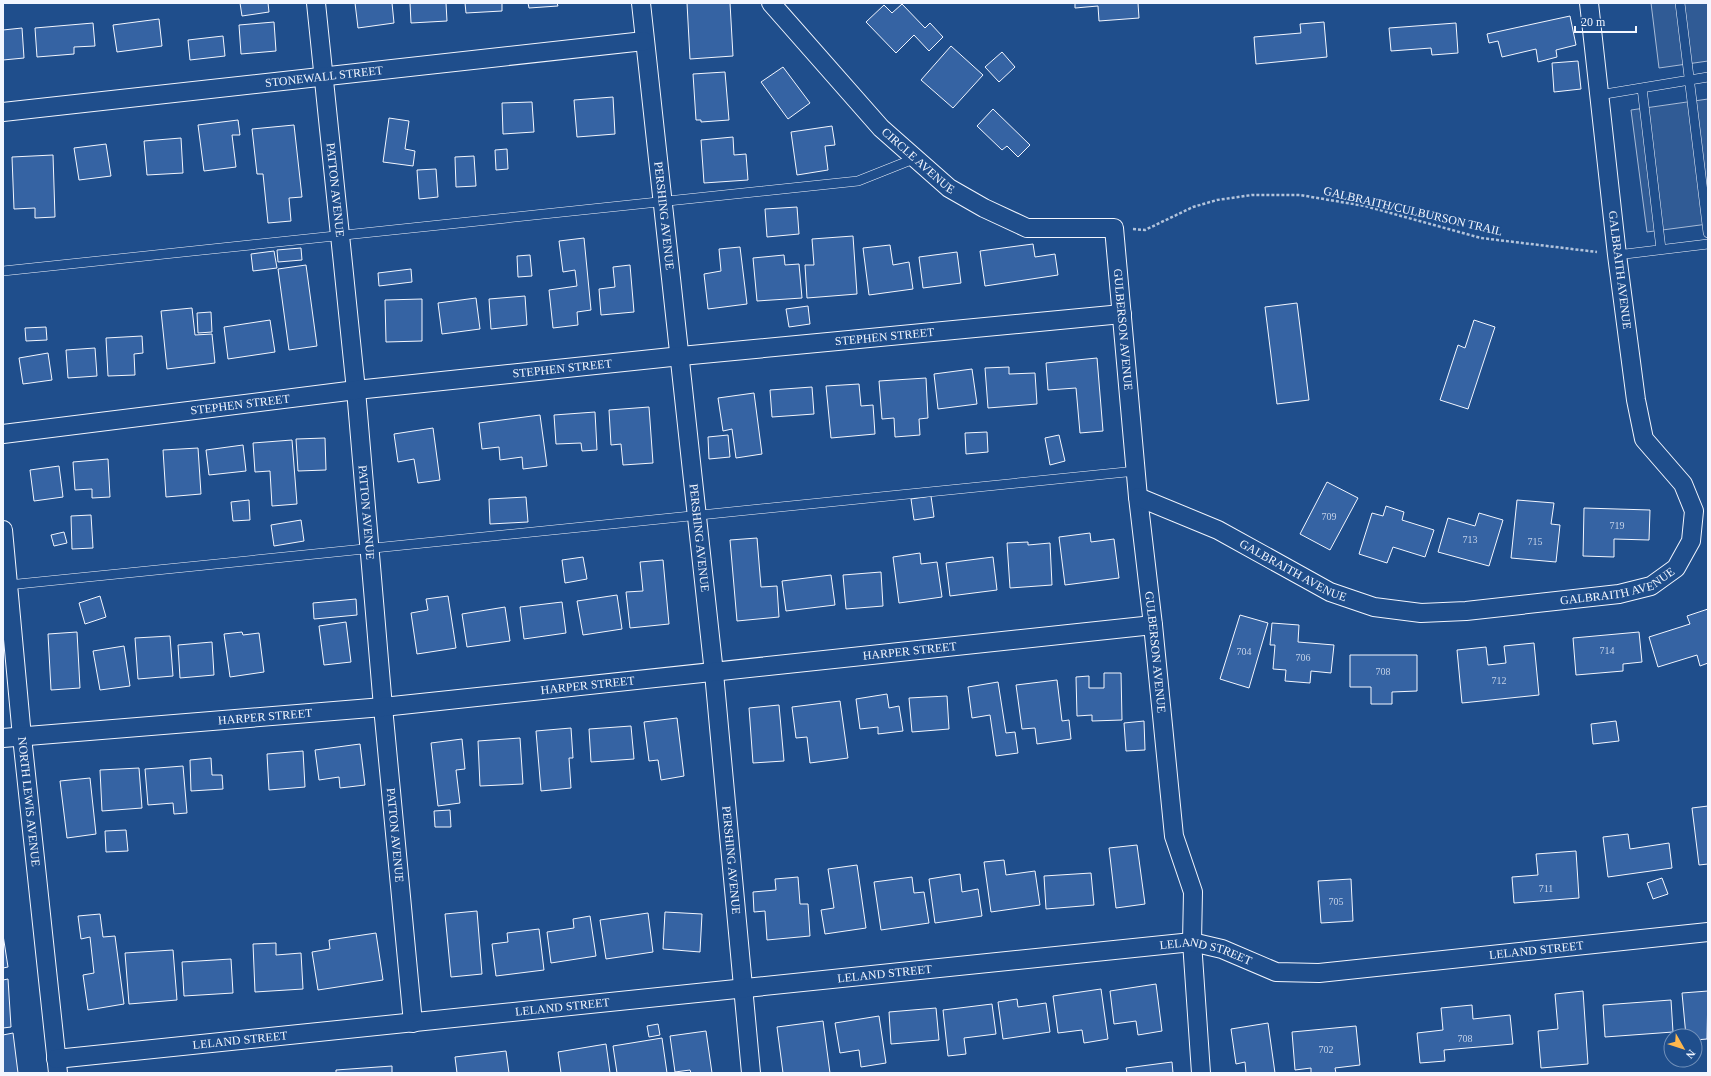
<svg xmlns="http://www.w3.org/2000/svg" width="1711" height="1076" font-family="Georgia,serif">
<rect width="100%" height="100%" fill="#1f4e8c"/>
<path fill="#305b95" stroke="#a8bbd7" d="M1651,3h57v58l-49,7z
M1708,99v125l-61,8 -16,-122z"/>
<path fill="#3563a3" stroke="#f2f6ff" d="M240,3h28l1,9 -27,4z
M355,3h37l2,20 -36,5z
M410,3h36l1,18 -36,2z
M465,3h37v8l-36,2z
M528,3h29l1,3 -29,2z
M687,3h43l3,53 -43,3z
M1075,3h63l1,15 -40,3 -1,-15 -23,2z
M902,4l23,24 5,-5 13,14 -14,14 -15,-16 -18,18 -30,-31 18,-17 8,8z
M1570,16l6,29 -20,5 1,7 -19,5 -2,-13 -34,8 -4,-16 -9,2 -2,-9z
M159,19l3,27 -45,6 -4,-27z
M274,22l2,29 -35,3 -2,-29z
M1324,22l3,35 -71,7 -2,-27 47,-4 -1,-9z
M93,23l2,23 -21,1v7l-37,3 -2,-29z
M1456,23l2,30 -26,2 -1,-7 -40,3 -2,-23z
M22,28l2,30 -21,2v-30z
M223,36l2,20 -35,4 -2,-20z
M951,46l32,29 -30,33 -32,-28z
M1002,52l13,15 -16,15 -14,-15z
M1578,61l3,28 -27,3 -2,-29z
M783,67l27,36 -22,16 -27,-37z
M725,72l4,48 -28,2v-2h-5l-3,-46z
M613,97l2,37 -38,3 -3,-37z
M532,102l2,30 -31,2 -1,-31z
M993,109l37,36 -12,12 -11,-11 -5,4 -25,-24z
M389,118l20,3 -4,28 10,2 -2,15 -30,-4z
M238,120l2,15h-8l4,32 -32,4 -6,-46z
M294,125l8,72 -13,1 2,23 -23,2 -5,-49h-6l-5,-45z
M832,126l3,19 -10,1 3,24 -31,5 -6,-43z
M733,137l1,18 12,-1 2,26 -44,3 -3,-43z
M181,138l2,35 -36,2 -3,-34z
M106,144l5,32 -32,4 -5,-32z
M507,149l1,20 -12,1 -1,-20z
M53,155l2,62 -20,1v-10l-21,1 -2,-52z
M474,156l2,30 -20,1 -1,-30z
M436,169l2,28 -19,2 -2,-29z
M797,207l2,27 -32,3 -2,-28z
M853,236l4,58 -50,4 -2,-33h9l-2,-26z
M584,238l7,72 -14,2 1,13 -25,3 -4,-38 28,-4 -2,-16 -12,2 -4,-31z
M1033,244l2,13 20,-3 3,21 -73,11 -5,-35z
M890,245l3,20 16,-3 4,27 -44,6 -6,-47z
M740,247l7,57 -39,5 -4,-35 17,-3 -2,-22z
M301,248l1,12 -24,2 -1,-12z
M274,251l3,17 -24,3 -2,-17z
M957,252l4,31 -38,5 -4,-31z
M530,255l2,21 -14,1 -1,-21z
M784,255l1,10 14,-1 3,34 -45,3 -4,-43z
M306,265l11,81 -28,4 -11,-81z
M630,265l4,47 -33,3 -2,-26 16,-2 -2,-20z
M411,269l1,13 -33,4 -1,-13z
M525,296l2,29 -36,4 -2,-30z
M476,298l4,31 -38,5 -4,-31z
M422,299v42l-36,1 -1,-42z
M1297,303l12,97 -32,4 -12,-97z
M808,306l2,18 -21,3 -3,-18z
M192,308l3,27 17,-1 3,29 -48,6 -6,-58z
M211,312l1,20 -14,1 -1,-20z
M270,320l5,32 -47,7 -4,-32z
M1474,320l21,7 -27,82 -28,-9 18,-55 7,3z
M46,327l1,13 -21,1 -1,-13z
M142,336l1,17 -9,1 1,21 -27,1 -2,-38z
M95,348l2,28 -29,2 -2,-28z
M48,353l4,27 -29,4 -4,-26z
M1097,358l6,73 -23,2 -4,-45 -28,2 -2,-27z
M1009,367v7l26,-1 2,31 -49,4 -3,-40z
M972,369l5,35 -39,5 -4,-35z
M926,378l2,40 -9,1 1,16 -25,2 -1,-19 -12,1 -3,-38z
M859,384l2,22 12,-1 2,29 -44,4 -5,-52z
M812,387l2,27 -42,3 -2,-27z
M754,393l8,61 -26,4 -4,-29 -9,2 -5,-33z
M649,407l4,56 -30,2 -2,-21 -10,1 -2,-35z
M595,412l2,38 -15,1 -1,-8 -25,1 -2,-29z
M540,415l7,51 -24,3 -1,-12 -22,3 -1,-13 -17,2 -3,-26z
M433,428l7,52 -22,3 -4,-24 -16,3 -4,-28z
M987,432l1,20 -22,2 -1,-21z
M728,435l2,22 -21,2 -1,-22z
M1059,435l6,26 -15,4 -5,-27z
M325,438l1,32 -28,1 -2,-32z
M292,440l5,64 -25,2 -2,-35 -15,1 -2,-29z
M243,445l3,26 -37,4 -3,-25z
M198,448l3,46 -35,3 -3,-47z
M108,459l2,38 -18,1v-9l-17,1 -2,-28z
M59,466l4,31 -29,4 -4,-31z
M1327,482l31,16 -28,52 -30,-16z
M931,496l3,21 -20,3 -3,-21z
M526,497l2,25 -38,2 -1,-25z
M249,500l1,20 -17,1 -2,-19z
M1517,500l37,3 -3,21 9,1 -4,37 -45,-4z
M1386,506l18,6 -2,8 32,10 -9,27 -32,-10 -6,16 -28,-9 13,-41 11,3z
M1584,508l66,2 -1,30 -35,-1v18l-31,-1z
M1479,513l24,7 -14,46 -51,-14 10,-34 27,8z
M91,515l2,33 -21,1 -1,-33z
M301,520l3,21 -30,5 -3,-21z
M64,532l3,11 -13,3 -3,-11z
M1090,533l1,9 23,-3 5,39 -54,7 -6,-48z
M757,538l4,49 16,-1 2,31 -42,4 -7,-81z
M1028,542v3l22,-2 2,42 -42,3 -3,-45z
M920,553l1,11 16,-2 5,35 -43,6 -6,-46z
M583,557l4,22 -22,4 -3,-23z
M993,557l4,33 -47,6 -4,-33z
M663,560l6,64 -39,4 -4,-36 17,-1 -3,-29z
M881,572l2,34 -37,3 -3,-34z
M831,575l4,30 -49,6 -4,-30z
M617,595l5,34 -39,6 -6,-34z
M100,596l6,21 -21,7 -6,-21z
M448,596l8,52 -39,6 -6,-41 17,-3 -2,-11z
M356,599l1,16 -43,4 -1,-16z
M562,602l4,31 -42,6 -4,-32z
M505,607l5,34 -43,6 -5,-33z
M1708,609v54l-8,3 -3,-11 -39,12 -9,-30 41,-13 -3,-8z
M1240,615l28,8 -19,65 -29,-9z
M346,622l5,40 -27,3 -5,-39z
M1272,623l27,2 -1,17 36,3 -3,28 -20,-2 -1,12 -25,-2 1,-11 -13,-1 2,-24h-5z
M77,632l3,56 -29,2 -3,-56z
M242,632l1,3 16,-2 5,39 -34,5 -6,-43z
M1639,632l3,30 -19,2v7l-47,4 -3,-37z
M170,636l3,40 -35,3 -3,-41z
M212,642l2,33 -34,3 -2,-33z
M1534,643l5,52 -77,8 -5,-53 29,-3 2,18 18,-2 -2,-17z
M124,646l6,40 -30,4 -7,-39z
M1350,655h67v36l-25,1v12h-21v-17h-21z
M1104,673h17l1,47 -30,1v-6l-15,1 -1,-39 13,-1v12h15z
M1057,680l5,41 7,-1 2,19 -34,5 -2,-16 -13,1 -6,-44z
M998,682l8,51 9,-1 3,21 -22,3 -6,-41 -18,3 -4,-31z
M887,694l2,14 10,-2 4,25 -25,3v-7l-18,2 -4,-30z
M947,696l2,33 -37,3 -3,-34z
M840,701l8,57 -38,5 -3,-26 -11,1 -4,-31z
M779,705l5,56 -31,2 -4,-55z
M677,718l7,58 -23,4 -3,-20 -9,1 -5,-39z
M1144,721l1,29 -19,1 -2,-28z
M1616,721l3,20 -26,3 -2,-20z
M631,726l3,33 -43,3 -2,-33z
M571,728l2,30h-4l2,30 -30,3 -5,-60z
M520,738l3,46 -43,2 -2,-45z
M462,739l3,30 -9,1 4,33 -22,3 -7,-63z
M360,744l5,41 -25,3 -1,-11 -20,3 -4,-30z
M303,751l2,36 -36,3 -2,-36z
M211,758l1,17h10l1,14 -32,2 -1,-31z
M183,766l4,47 -13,1 -1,-11 -25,2 -3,-36z
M139,768l3,40 -40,3 -2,-41z
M90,778l6,56 -29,4 -7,-57z
M1708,806v58l-9,1 -7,-57z
M450,810l1,17h-16l-1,-16z
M126,830l2,21 -22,1 -1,-21z
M1628,834l2,15 39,-6 3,25 -64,9 -5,-40z
M1137,845l8,59 -29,4 -7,-60z
M1576,851l3,47 -65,5 -2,-26 26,-2 -2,-21z
M1004,860l2,15 29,-4 5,34 -49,7 -7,-50z
M857,865l9,63 -41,6 -4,-24 13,-2 -6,-39z
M1091,873l3,32 -48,4 -2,-33z
M960,874l2,18 16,-3 4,27 -47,7 -6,-44z
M798,877l2,27h8l2,32 -43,4 -2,-29 -11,1 -1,-20 23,-2 -1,-11z
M912,877l2,16 10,-1 5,31 -48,7 -7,-48z
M1662,878l6,16 -15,5 -6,-16z
M1351,879l2,42 -32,2 -3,-42z
M477,911l5,63 -31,3 -6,-63z
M665,912l37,2 -2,38 -37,-3z
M648,913l5,39 -47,7 -6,-39z
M100,914l3,23 12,-1 9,68 -36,6 -5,-35 11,-2 -4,-36 -9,2 -3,-23z
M590,916l6,40 -45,7 -4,-31 27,-4 -1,-9z
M539,929l5,41 -48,6 -4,-32 16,-2 -1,-9z
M376,933l7,47 -65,10 -6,-38 18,-3 -1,-9z
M3,935l5,32 -5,1z
M276,943v12l25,-2 2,36 -48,3 -2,-48z
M173,950l4,50 -48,4 -4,-51z
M231,959l2,34 -49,3 -2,-34z
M8,979l3,48 -8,1v-48z
M1156,984l6,47 -24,4 -2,-14 -22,3 -4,-33z
M1101,989l7,50 -24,4 -2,-13 -24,3 -5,-37z
M1583,991l5,73 -47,4 -3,-37 20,-2 -3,-35z
M1708,991l-1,48 -12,1v-4h-9l-4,-43z
M1017,999l1,8 28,-4 4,29 -47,7 -5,-37z
M1671,1000l2,32 -68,5 -2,-32z
M992,1004l4,30 -32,4 2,16 -18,2 -5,-46z
M1472,1005l1,14 37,-4 3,29 -69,6 1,11 -25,2 -3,-30 26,-3 -2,-22z
M936,1008l3,32 -48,4 -2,-32z
M879,1016l7,47 -25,4 -2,-17 -19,3 -5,-30z
M823,1021l7,52h-47l-6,-46z
M1268,1023l7,50h-29l-1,-11 -9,2 -5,-35z
M658,1024l2,11 -11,2 -2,-11z
M1356,1026l4,39 -25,3 1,5h-25v-5l-16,2 -3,-38z
M706,1031l6,42h-21l-1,-3 -15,2 -5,-36z
M13,1033l5,40h-15v-38z
M662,1038l5,35h-50l-4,-27z
M606,1044l4,29h-49l-3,-21z
M506,1051l3,22h-52l-2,-16z
M1172,1062l1,11h-46l-1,-5z
M392,1066v7h-56v-3z"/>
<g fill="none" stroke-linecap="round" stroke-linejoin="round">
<g stroke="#f2f6ff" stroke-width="10">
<path id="service" d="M1680,3l28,230
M1642,88l19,161
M1599,95l109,-18
M1617,255l91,-11
M3,271l855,-90 58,-23
M8,585l1128,-114"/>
</g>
<g stroke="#f2f6ff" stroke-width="20">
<g id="minor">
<path id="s1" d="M316,3l40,387 27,317 30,316"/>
<path id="s2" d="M641,3l73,670 37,400"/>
<path id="s3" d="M771,3l110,125 68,60 35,20 43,20h87l24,269 15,128 21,211 19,56 -1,50 9,131"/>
<path id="s4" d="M3,112l641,-71"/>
<path id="s5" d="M3,434l353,-44 325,-34 441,-42"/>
<path id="s6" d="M1138,497l80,33 112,62 44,15 47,6 45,-2 153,-17 32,-8 25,-18 15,-27 3,-30 -11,-27 -39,-45 -8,-39 -19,-145 -28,-252"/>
<path id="s7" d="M3,530l19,207 36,336"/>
<path id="s8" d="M3,738l380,-31 770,-82"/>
<path id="s9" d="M56,1059l1136,-117 30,7 54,23 43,1 389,-41"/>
</g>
</g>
<path stroke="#b3c4dc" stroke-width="2.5" stroke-dasharray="3 2" stroke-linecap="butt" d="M1133,229l12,1 48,-23 24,-7 35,-5h48l65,11 116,32 116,14"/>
<use href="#service" stroke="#1f4e8c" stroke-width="9"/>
<use href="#minor" stroke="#1f4e8c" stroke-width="18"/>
</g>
<g text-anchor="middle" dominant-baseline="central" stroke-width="3" stroke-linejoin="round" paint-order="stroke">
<g font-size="10" fill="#c3d1e8">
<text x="1329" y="516">709</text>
<text x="1617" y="525">719</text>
<text x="1470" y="539">713</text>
<text x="1535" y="541">715</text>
<text x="1607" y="650">714</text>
<text x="1244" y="651">704</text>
<text x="1303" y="657">706</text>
<text x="1383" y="671">708</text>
<text x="1499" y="680">712</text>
<text x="1546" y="888">711</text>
<text x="1336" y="901">705</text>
<text x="1465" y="1038">708</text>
<text x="1326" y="1049">702</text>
</g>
<g font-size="12" fill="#f2f6ff" stroke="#1f4e8c">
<text stroke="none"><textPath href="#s4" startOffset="323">STONEWALL STREET</textPath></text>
<text stroke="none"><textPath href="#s3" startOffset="216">CIRCLE AVENUE</textPath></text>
<text stroke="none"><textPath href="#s1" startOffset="188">PATTON AVENUE</textPath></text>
<text transform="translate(1413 211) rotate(13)">GALBRAITH/CULBURSON TRAIL</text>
<text stroke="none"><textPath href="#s2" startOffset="214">PERSHING AVENUE</textPath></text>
<text transform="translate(1620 270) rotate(83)">GALBRAITH AVENUE</text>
<text stroke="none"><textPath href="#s3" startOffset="534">GULBERSON AVENUE</textPath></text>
<text stroke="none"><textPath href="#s5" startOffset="887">STEPHEN STREET</textPath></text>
<text stroke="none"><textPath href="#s5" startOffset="563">STEPHEN STREET</textPath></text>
<text stroke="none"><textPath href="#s5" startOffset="239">STEPHEN STREET</textPath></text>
<text stroke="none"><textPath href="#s1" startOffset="512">PATTON AVENUE</textPath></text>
<text stroke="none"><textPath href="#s2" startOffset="538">PERSHING AVENUE</textPath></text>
<text stroke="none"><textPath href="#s6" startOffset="172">GALBRAITH AVENUE</textPath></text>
<text stroke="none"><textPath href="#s6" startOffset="508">GALBRAITH AVENUE</textPath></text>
<text stroke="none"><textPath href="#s8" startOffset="911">HARPER STREET</textPath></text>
<text stroke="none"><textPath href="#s3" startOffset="858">GULBERSON AVENUE</textPath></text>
<text stroke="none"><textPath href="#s8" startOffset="587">HARPER STREET</textPath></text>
<text stroke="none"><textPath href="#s8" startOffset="263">HARPER STREET</textPath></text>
<text stroke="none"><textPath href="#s7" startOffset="273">NORTH LEWIS AVENUE</textPath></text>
<text stroke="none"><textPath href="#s1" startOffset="836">PATTON AVENUE</textPath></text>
<text stroke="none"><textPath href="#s2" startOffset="862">PERSHING AVENUE</textPath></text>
<text stroke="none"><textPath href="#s9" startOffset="1493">LELAND STREET</textPath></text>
<text stroke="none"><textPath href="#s9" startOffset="1157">LELAND STREET</textPath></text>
<text stroke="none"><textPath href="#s9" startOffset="833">LELAND STREET</textPath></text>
<text stroke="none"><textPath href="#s9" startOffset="509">LELAND STREET</textPath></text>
<text stroke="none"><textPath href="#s9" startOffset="185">LELAND STREET</textPath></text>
</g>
</g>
<rect width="1711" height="1076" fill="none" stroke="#f2f6ff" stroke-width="8"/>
<g transform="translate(1683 1048) rotate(129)"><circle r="19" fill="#1f4e8c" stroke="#7391ba"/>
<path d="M0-3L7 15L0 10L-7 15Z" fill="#ffb74d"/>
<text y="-6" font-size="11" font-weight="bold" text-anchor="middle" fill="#f2f6ff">N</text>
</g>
<path d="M1575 26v6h61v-6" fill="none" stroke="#f2f6ff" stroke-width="2"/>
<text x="1581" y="26" font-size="12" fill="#f2f6ff" stroke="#1f4e8c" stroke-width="3" paint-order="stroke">20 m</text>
</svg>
